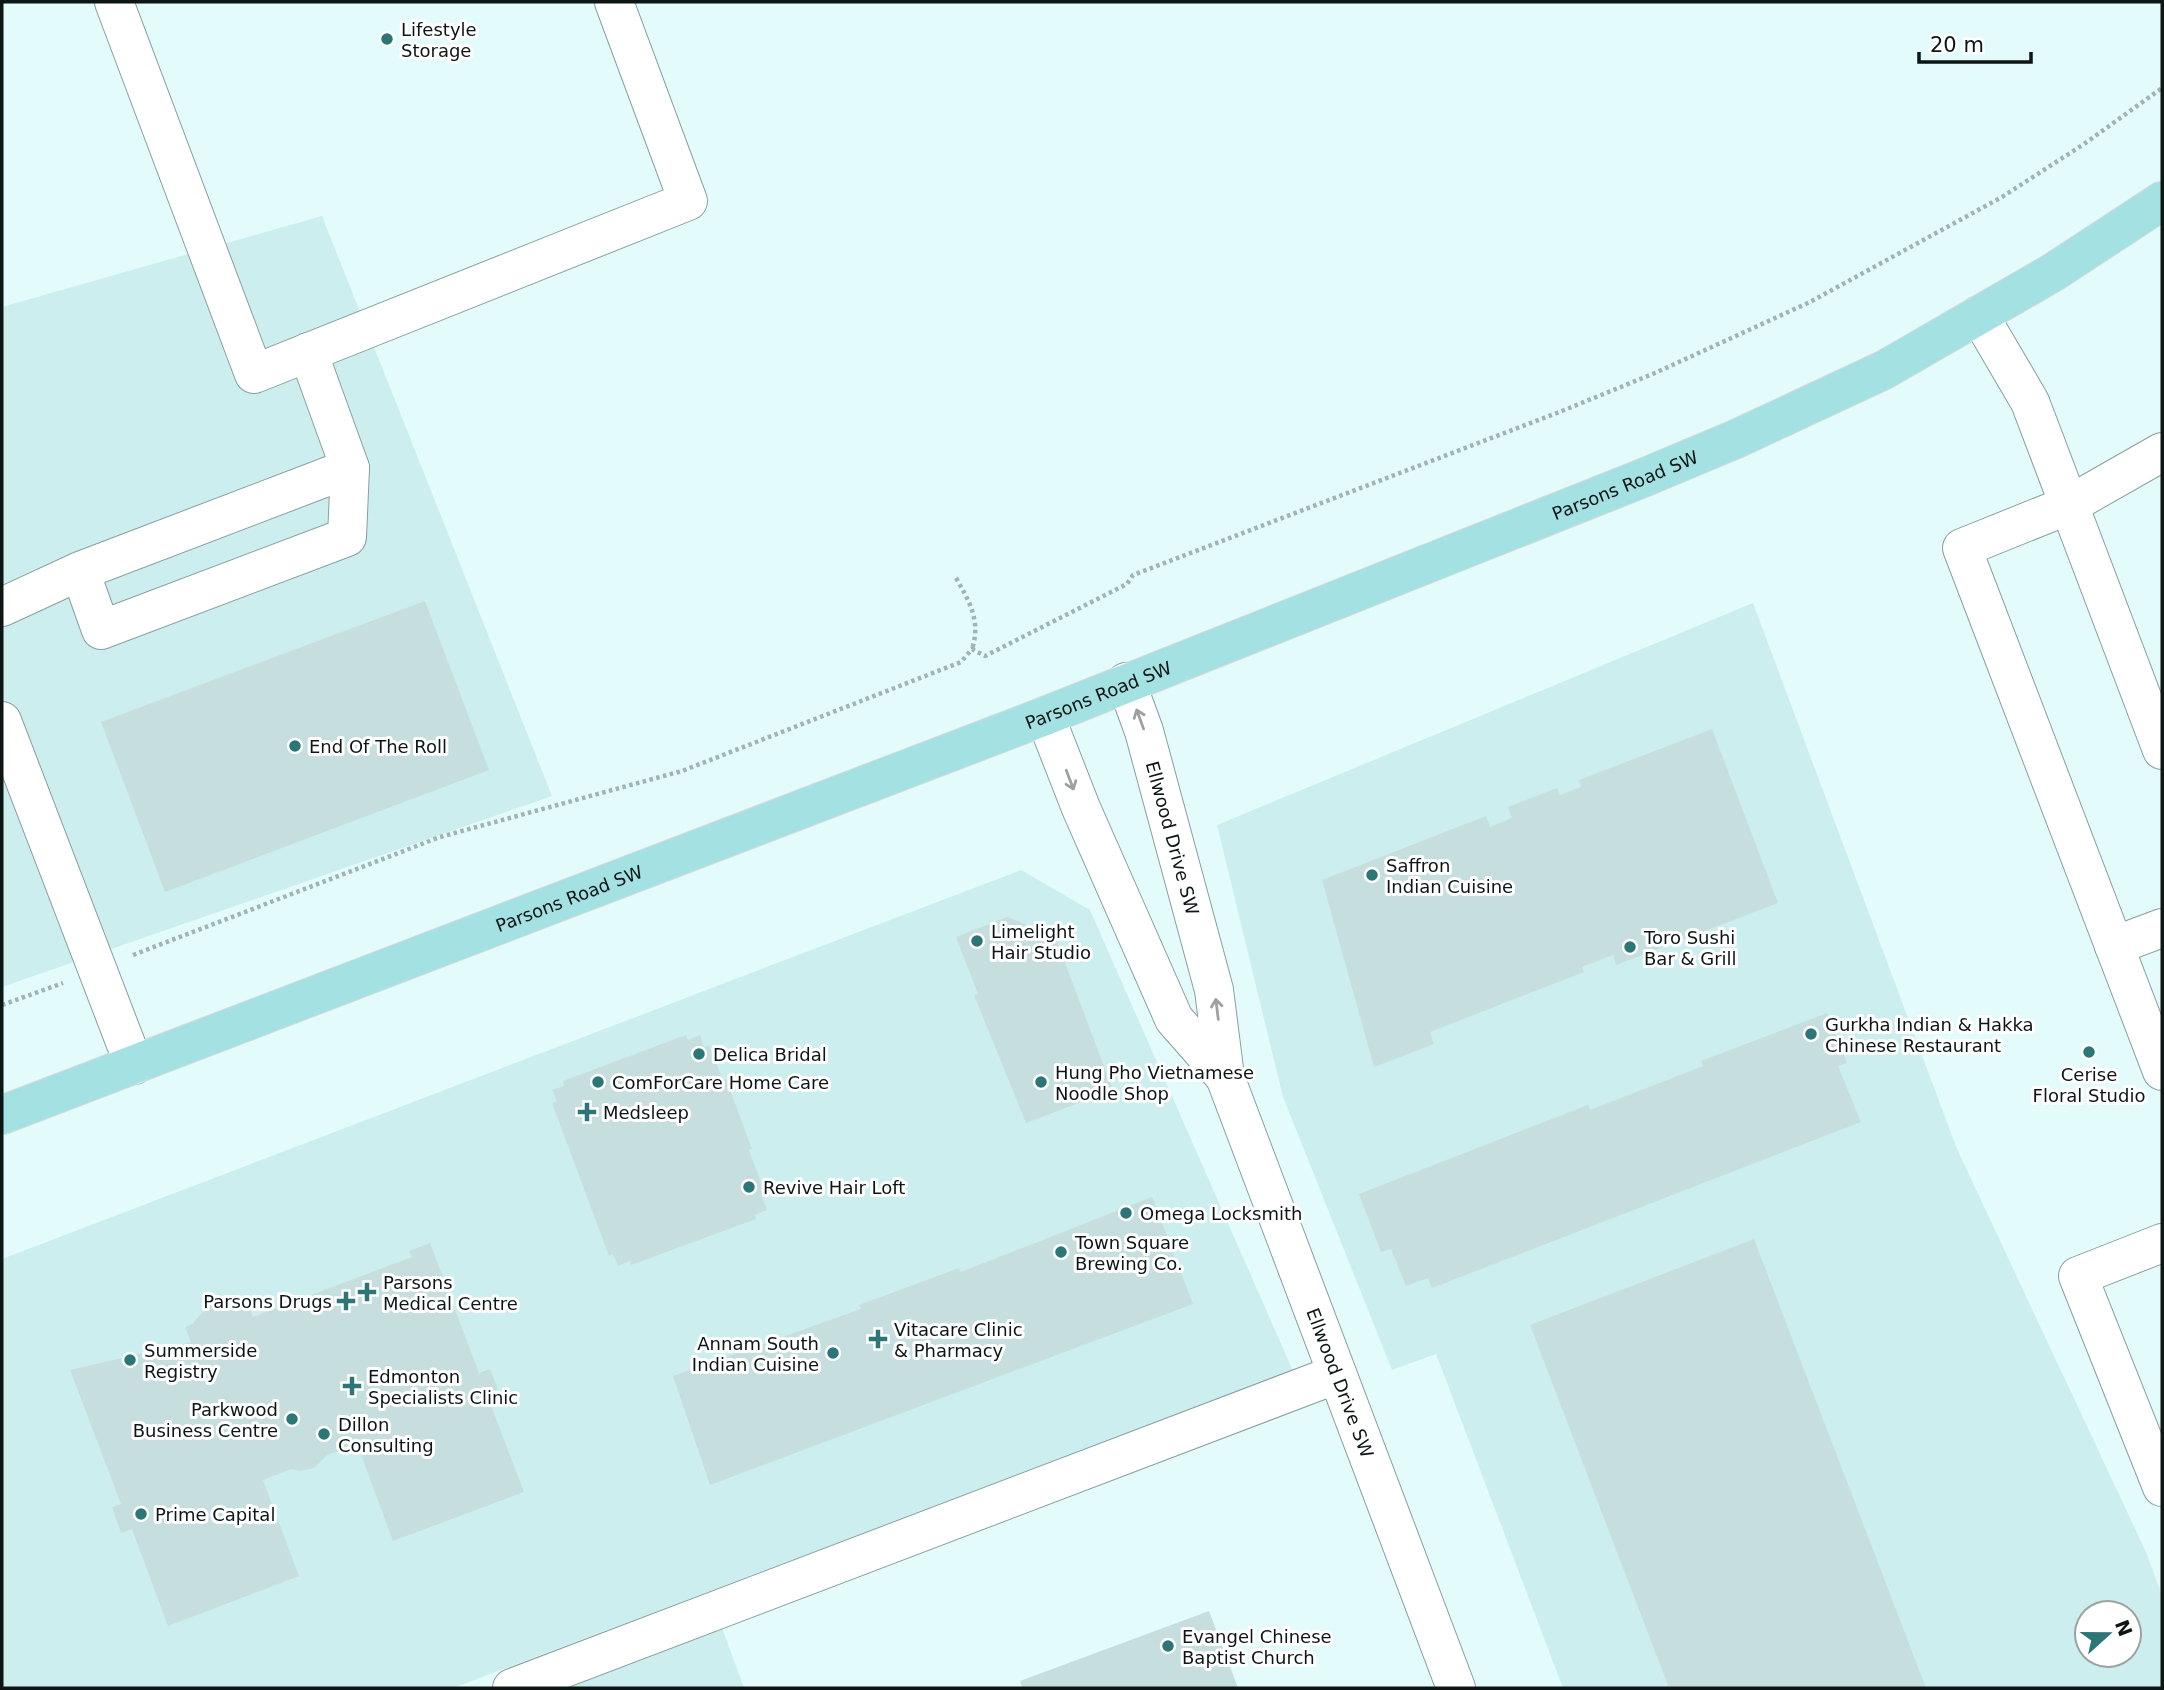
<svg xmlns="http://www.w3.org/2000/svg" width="2164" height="1690" font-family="'DejaVu Sans',sans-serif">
<rect width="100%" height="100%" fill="#e3fbfb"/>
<path fill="#cdeeee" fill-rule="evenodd" d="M322,216l230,580 -550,191v-680z
M1753,603l204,546 189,403 16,43v93h-599l-127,-334 -44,16 -109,-273 -66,-272zM2087,1613h42v42h-42z
M1021,870l69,40 203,461 -840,317h-451v-429z
M721,1625l23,63h-189z"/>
<path fill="#c7dede" d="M425,601l64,169 -324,122 -64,-170z
M1712,729l66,174 -162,62 -3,-10 -31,12 2,5 -154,60 4,12 -60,23 -52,-187 164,-64 4,11 22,-9 -4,-11 49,-19 3,7 21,-8 -2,-7z
M1007,917l48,19 58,154 -87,33 -52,-128 4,-1 -22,-57z
M1827,1013l20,50 -9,3 23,56 -429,166 -4,-10 -22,8 -15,-37 -10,3 -22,-58 229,-89 2,5 113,-44 -2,-5z
M686,1035l2,5 12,-5 4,12 5,-2 14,35 3,-1 26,70 -3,1 17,46 -4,1 5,13 -12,5 1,4 -125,46 -1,-4 -12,5 -5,-12 -4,2 -57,-153 5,-2 -5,-11 12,-4 -1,-5z
M1152,1197l41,107 -483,181 -37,-109 188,-67 -2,-4 100,-37 2,4z
M1754,1239l172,449h-257l-139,-363z
M430,1243l49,130 11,-4 8,20 -12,4 38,99 -131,49 -36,-97 -30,11 -13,13 -14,3 -9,-2 -28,11 36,96 -131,50 -36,-97 -11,4 -9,-26 9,-3 -51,-134 121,-28 -6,-15 7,-3 29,-31 4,11 20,-8 8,21 159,-60 -3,-6z
M1209,1611l29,77h-216l-2,-7z"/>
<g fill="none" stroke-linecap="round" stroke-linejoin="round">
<g stroke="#899f9f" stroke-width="40">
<g id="minor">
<path d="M114,2l140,372 434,-173 -74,-199"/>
<path d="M1979,315l51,87 132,348"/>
<path d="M308,352l42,116"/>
<path d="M2162,452l-93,53 -107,43 200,523"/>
<path d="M2,607l78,-36 270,-103 -3,69 -246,93 -21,-59"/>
<path id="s1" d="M1126,682l18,49 70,259 11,87 231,611"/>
<path d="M1045,716l36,92 93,211 51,58"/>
<path d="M2,721l132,344"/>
<path d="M2114,946l48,-18"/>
<path d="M2162,1243l-84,33 84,211"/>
<path d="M512,1688l825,-314"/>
</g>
</g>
<g stroke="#d8dada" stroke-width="40">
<g id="major">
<path id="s2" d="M2,1115l1043,-399 598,-238 93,-39 148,-69 168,-97 110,-72"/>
</g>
</g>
<path stroke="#a1b4b4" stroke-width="4.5" stroke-dasharray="3.5 3.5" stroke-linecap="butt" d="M956,578c14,24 25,44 16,71
M133,955l307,-118 242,-66 279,-109 11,-13 13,7 142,-72 6,-9 424,-162 98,-40 155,-71 192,-105 82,-53 78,-56
M2,1005l61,-22"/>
<use href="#minor" stroke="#fff" stroke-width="38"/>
<use href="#major" stroke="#a4e1e2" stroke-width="38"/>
</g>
<defs><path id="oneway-shaft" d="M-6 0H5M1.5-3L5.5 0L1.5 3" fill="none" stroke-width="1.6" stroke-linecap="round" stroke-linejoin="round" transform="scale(1.75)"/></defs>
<g stroke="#9ea1a1">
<use href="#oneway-shaft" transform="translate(1140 719) rotate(-110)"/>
<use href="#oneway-shaft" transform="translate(1070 780) rotate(69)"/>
<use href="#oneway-shaft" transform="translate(1217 1009) rotate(-97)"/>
</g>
<g fill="#2c7677" stroke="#fff" stroke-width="2.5">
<circle cx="387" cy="39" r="7"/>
<circle cx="295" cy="746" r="7"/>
<circle cx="1372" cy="875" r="7"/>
<circle cx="977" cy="941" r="7"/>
<circle cx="1630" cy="947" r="7"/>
<circle cx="1811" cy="1034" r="7"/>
<circle cx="2089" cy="1052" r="7"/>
<circle cx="699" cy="1054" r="7"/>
<circle cx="598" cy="1082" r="7"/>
<circle cx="1041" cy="1082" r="7"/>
<path d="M583.5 1101.5h7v7h7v7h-7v7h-7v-7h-7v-7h7z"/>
<circle cx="749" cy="1187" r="7"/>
<circle cx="1126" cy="1213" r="7"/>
<circle cx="1061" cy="1252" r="7"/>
<path d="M363.5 1281.5h7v7h7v7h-7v7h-7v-7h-7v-7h7z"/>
<path d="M342.5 1290.5h7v7h7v7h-7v7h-7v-7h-7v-7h7z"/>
<path d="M874.5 1328.5h7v7h7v7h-7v7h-7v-7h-7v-7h7z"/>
<circle cx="833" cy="1353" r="7"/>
<circle cx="130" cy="1360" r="7"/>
<path d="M348.5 1375.5h7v7h7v7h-7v7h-7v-7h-7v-7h7z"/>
<circle cx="292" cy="1419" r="7"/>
<circle cx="324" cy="1434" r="7"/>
<circle cx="141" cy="1514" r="7"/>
<circle cx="1168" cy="1646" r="7"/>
</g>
<g text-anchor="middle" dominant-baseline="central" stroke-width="6" stroke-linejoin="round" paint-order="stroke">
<g font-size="18" fill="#0d1515" stroke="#fff" text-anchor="start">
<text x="401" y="29">Lifestyle<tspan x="401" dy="21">Storage</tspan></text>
<text x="309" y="746">End Of The Roll</text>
<text x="1386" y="865">Saffron<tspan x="1386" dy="21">Indian Cuisine</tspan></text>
<text x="991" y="931">Limelight<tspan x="991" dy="21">Hair Studio</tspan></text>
<text x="1644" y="937">Toro Sushi<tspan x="1644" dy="21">Bar &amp; Grill</tspan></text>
<text x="1825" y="1024">Gurkha Indian &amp; Hakka<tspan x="1825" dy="21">Chinese Restaurant</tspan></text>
<text x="713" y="1054">Delica Bridal</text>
<text x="1055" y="1072">Hung Pho Vietnamese<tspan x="1055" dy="21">Noodle Shop</tspan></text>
<text x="2089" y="1074" text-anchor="middle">Cerise<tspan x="2089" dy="21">Floral Studio</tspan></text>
<text x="612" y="1082">ComForCare Home Care</text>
<text x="603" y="1112">Medsleep</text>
<text x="763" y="1187">Revive Hair Loft</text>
<text x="1140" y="1213">Omega Locksmith</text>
<text x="1075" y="1242">Town Square<tspan x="1075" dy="21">Brewing Co.</tspan></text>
<text x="383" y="1282">Parsons<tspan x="383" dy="21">Medical Centre</tspan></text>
<text x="332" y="1301" text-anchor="end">Parsons Drugs</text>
<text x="894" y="1329">Vitacare Clinic<tspan x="894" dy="21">&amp; Pharmacy</tspan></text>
<text x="819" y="1343" text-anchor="end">Annam South<tspan x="819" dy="21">Indian Cuisine</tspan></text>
<text x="144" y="1350">Summerside<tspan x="144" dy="21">Registry</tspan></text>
<text x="368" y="1376">Edmonton<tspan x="368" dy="21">Specialists Clinic</tspan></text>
<text x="278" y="1409" text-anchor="end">Parkwood<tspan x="278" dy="21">Business Centre</tspan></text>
<text x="338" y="1424">Dillon<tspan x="338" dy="21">Consulting</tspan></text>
<text x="155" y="1514">Prime Capital</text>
<text x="1182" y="1636">Evangel Chinese<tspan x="1182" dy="21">Baptist Church</tspan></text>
</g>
<g font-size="18" fill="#0d1515" stroke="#fff">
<text stroke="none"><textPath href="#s2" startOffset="1741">Parsons Road SW</textPath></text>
<text stroke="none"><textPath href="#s2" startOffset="1174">Parsons Road SW</textPath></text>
<text stroke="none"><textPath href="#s1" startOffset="163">Ellwood Drive SW</textPath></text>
<text stroke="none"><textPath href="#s2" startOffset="607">Parsons Road SW</textPath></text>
<text stroke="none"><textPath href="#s1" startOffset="735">Ellwood Drive SW</textPath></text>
</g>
</g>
<rect width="2164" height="1690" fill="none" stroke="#0d1515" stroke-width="7"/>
<g transform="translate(2108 1634) rotate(69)"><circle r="33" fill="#ffffff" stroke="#9ea1a1" stroke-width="2"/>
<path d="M0-5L12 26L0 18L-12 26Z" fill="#2c7677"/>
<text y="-10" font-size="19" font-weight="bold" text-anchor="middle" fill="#0d1515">N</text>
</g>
<path d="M1919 52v10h112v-10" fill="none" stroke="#0d1515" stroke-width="3.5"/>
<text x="1930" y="52" font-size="21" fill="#0d1515" stroke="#ffffff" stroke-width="5" paint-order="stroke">20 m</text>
</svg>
